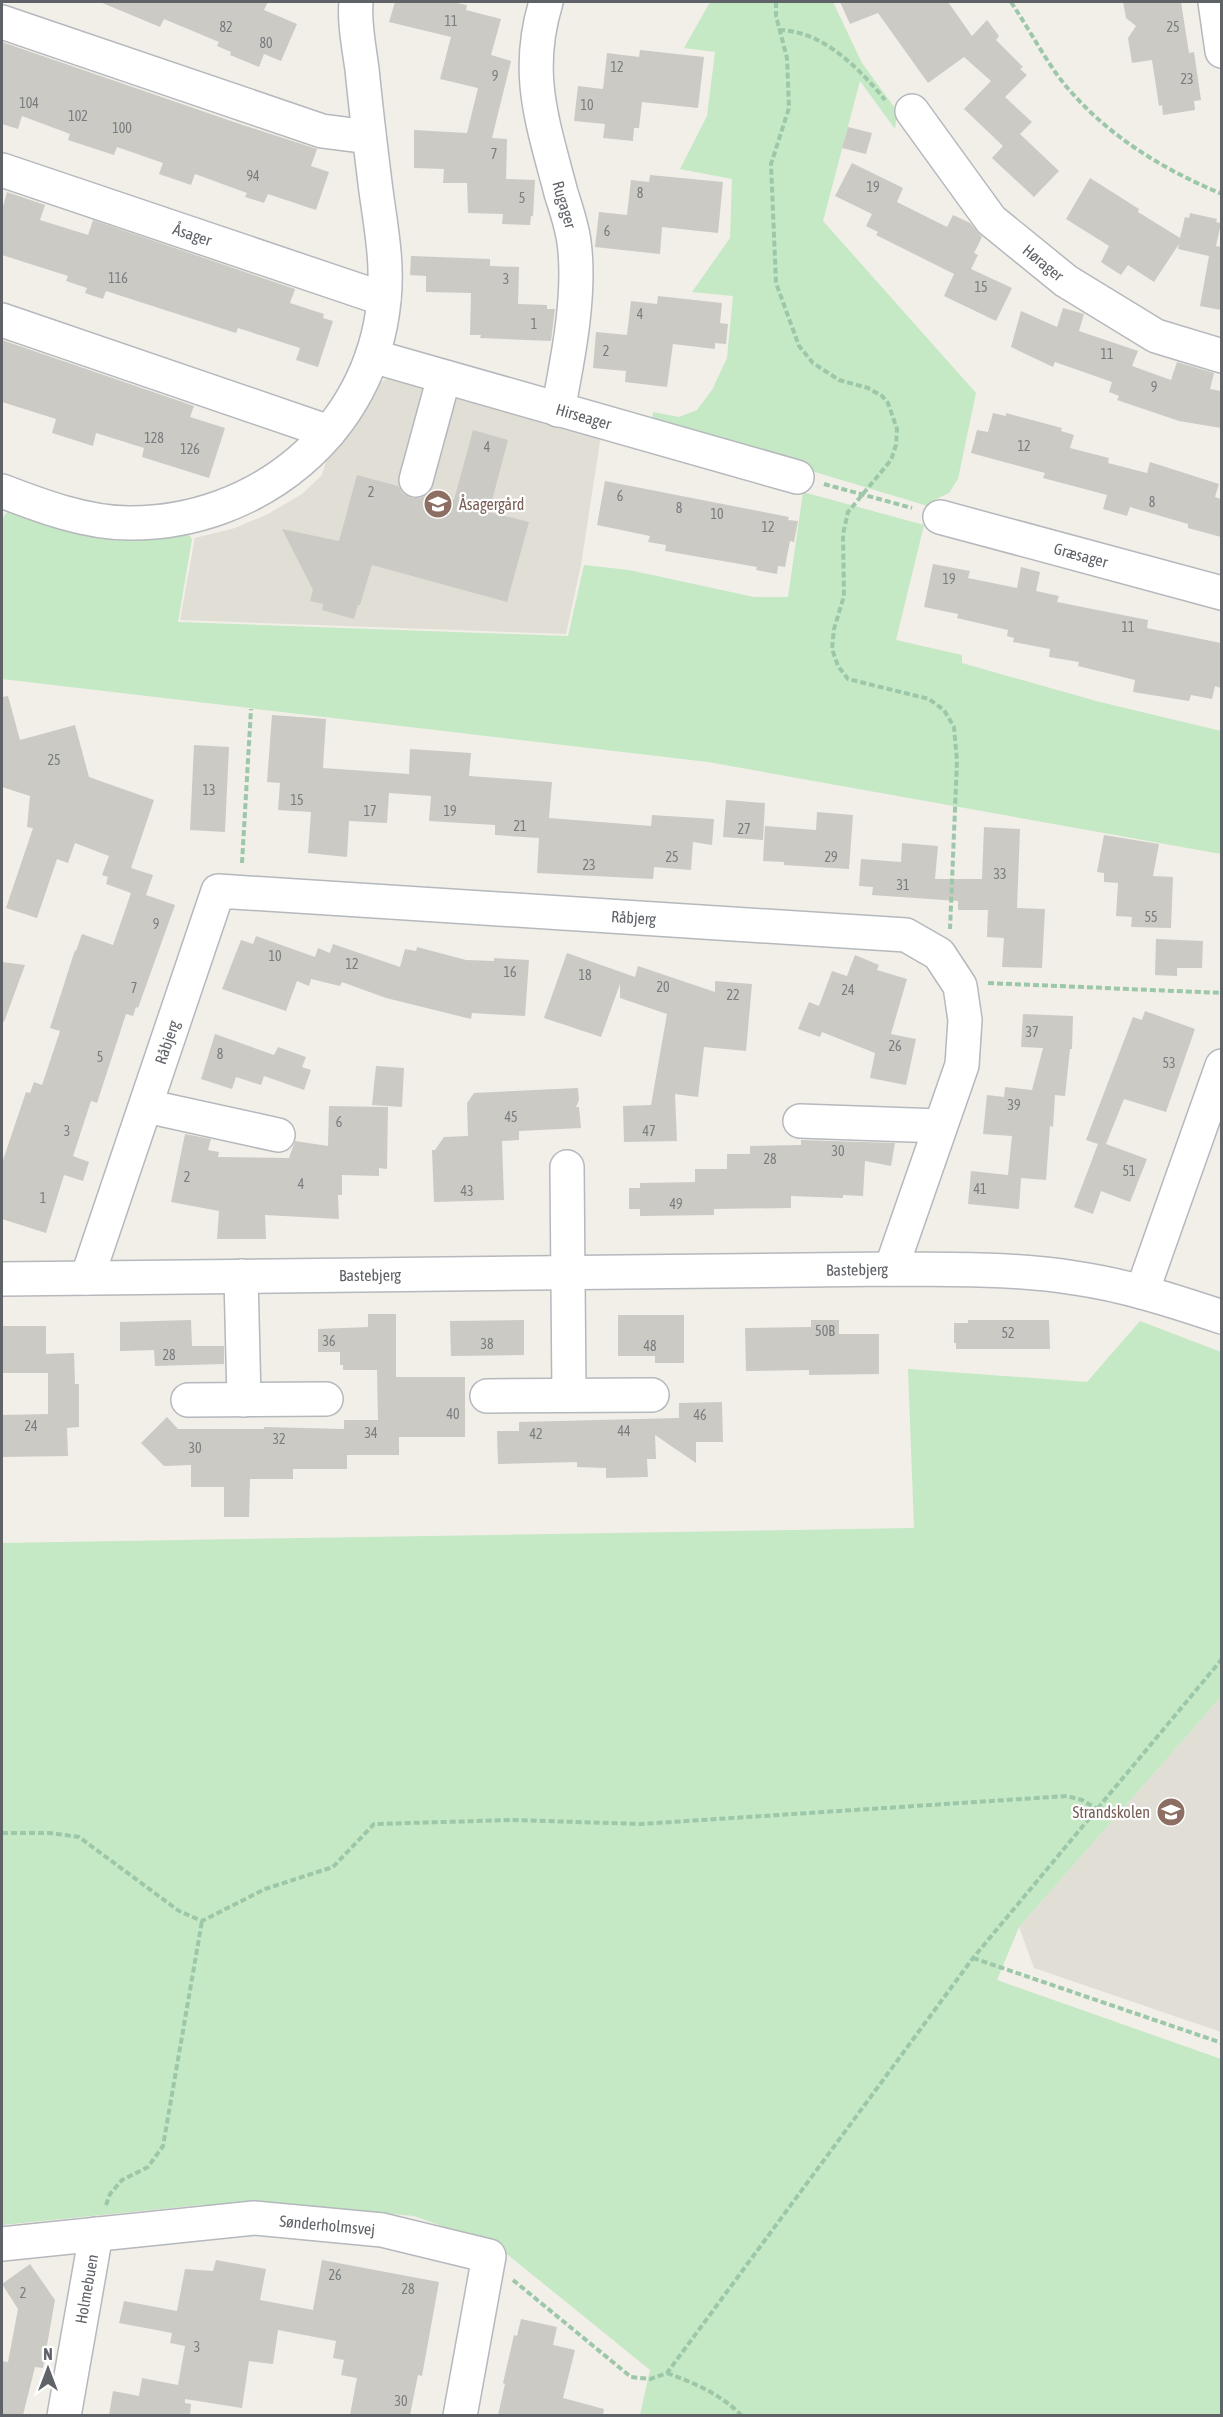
<svg xmlns="http://www.w3.org/2000/svg" width="1223" height="2417" font-family="'Asap Condensed',sans-serif">
<rect width="100%" height="100%" fill="#f1efe8"/>
<path fill="#e1ded6" d="M396,376l205,59 -20,130 -15,69 -386,-14 15,-82 40,-10 33,-14 34,-20 20,-19 6,-21 46,-67 10,-7z
M1221,1697v335l-187,-64 -15,-41z"/>
<path fill="#c5e8c5" d="M710,2h123l29,61 35,48 -2,18 -35,-48 -37,140 153,172 -18,86 -9,14 -15,7 -3,7 -279,-84 1,-11 26,5 18,-7 15,-20 15,-32 6,-62 -41,-4 38,-54 2,-59 -52,-10 27,-53 8,-64 -31,-4z
M803,492l121,33 -28,115 66,15v8l134,38 125,30v123l-513,-92 -706,-83v-160l8,-11 177,24 5,7 -14,83 390,14 16,-71 45,5 125,27h34z
M1140,1321l81,31v345l-202,230 -22,53 224,79v356h-581l10,-45 -153,-124 -83,-30 -99,-9 -114,-2 -199,20v-682l912,-15 -6,-159 179,13z"/>
<path fill="#cccac5" d="M100,2h168l-4,8 33,14 -16,37 -17,-7 -5,13 -29,-12 1,-3 -14,-6 2,-4 -55,-23 -4,8z
M395,2h57l15,3 -1,5 35,9 -10,36 20,6 -19,77 15,1 -1,40 29,1 -2,36h-2l-1,9 -28,-1 1,-10 -35,-1 -1,-30h-24l1,-14 -30,-1v-38l53,3 11,-45 -38,-9 11,-42 -62,-15z
M840,2h108l24,34 15,-16 12,16 -3,4 27,27 -3,2 7,6 -22,22 27,25 -12,12 39,37 -25,26 -42,-39 11,-12 -39,-37 27,-28 -27,-24 -36,26 -50,-70 -28,11z
M1123,2h58l8,51 5,-1 7,48 -7,1 1,9 -32,5 -1,-10 -3,1 -7,-46 -20,3 -4,-25 8,-12 -10,-8z
M2,42l232,80 83,27 -6,17 18,6 -13,38 -48,-16 -4,9 -19,-6 2,-4 -52,-19 -4,11 -32,-11 4,-11 -46,-16 -3,8 -46,-15 2,-6 -48,-18 -4,13 -16,-5z
M640,50l64,7 -6,51 -56,-6 -3,26h-5l-1,13 -30,-3 2,-14 -31,-3 4,-35 25,3 4,-36 32,4z
M848,127l24,6 -6,21 -24,-6z
M852,163l51,25 -6,14 50,25 6,-12 17,8 12,14 -8,16 4,2 -7,14 41,19 -16,33 -52,-25 10,-22 -78,-39 2,-3 -12,-6 6,-12 -37,-18z
M650,175l73,7 -5,51 -56,-6 -2,27 -65,-7 4,-35 28,3 4,-35 18,2z
M1090,178l49,31 -1,3 42,26 5,-21 4,1 1,-5 27,6 -1,3 5,1 -5,23 5,1v63l-21,-4 9,-50 -31,-7 1,-5 -25,38 -26,-17 -7,10 -20,-13 8,-16 -43,-27z
M7,192l38,13 -5,15 48,15 5,-15 202,69 -5,14 34,11 -1,4 10,3 -15,46 -22,-7 4,-12 -62,-20 -2,5 -130,-42 -3,8 -18,-6 2,-5 -21,-7 2,-5 -66,-21v-45z
M411,256l79,3v7l29,1 -1,37 29,1v4h8l-4,32 -71,-3 1,-3h-11l1,-42 -45,-1v-16l-16,-1z
M658,296l64,7 -2,20 8,1 -2,20 -11,-1v6l-42,-5 -6,43 -42,-5 1,-11 -33,-3 3,-36 31,3 4,-34 26,3z
M1063,308l21,6 -5,17 59,20 -6,15 39,14 6,-18 37,11 -4,16 11,2v37l-42,-7 -62,-21 2,-4 -10,-4 3,-10 -57,-20 -2,5 -42,-20 10,-36 36,16z
M2,340l192,66 -4,11 35,11 -16,50 -67,-21 2,-9 -48,-15 -3,13 -41,-13 4,-14 -54,-17z
M993,413l13,3v-3l56,15 -1,3 13,4 -4,13 39,10 -1,5 39,10 3,-11 69,22 -4,13 6,2v38l-33,-9v-4l-58,-17 -3,9 -24,-7 4,-14 -64,-17 2,-5 -74,-20 6,-23 11,2z
M473,430l35,10 -19,72 40,10 -22,80 -135,-37 -12,40h-2l-4,14 -32,-9 1,-6 -13,-3 3,-11 -31,-61 57,12 18,-66 41,11 5,8 9,4h9l8,-5 25,7z
M605,481l184,36 -1,3 10,1 -4,21 -4,-1 -5,26 -7,-1 -1,8 -21,-4 1,-3 -92,-16 1,-6 -18,-3 2,-6 -53,-11z
M933,564l37,7 -2,7 49,10 4,-21 19,5 -4,19 23,5 -2,6 91,18 -1,8 74,15v45l-6,-2 -3,13 -21,-4 -2,6 -56,-9 2,-12 -57,-14 1,-4 -30,-5 1,-8 -37,-7 1,-4 -7,-2 1,-6 -51,-12 1,-4 -34,-7z
M8,696l12,44 55,-15 14,52 65,23 -23,68 22,7 -7,20 29,10 -37,103 -2,-1 -3,9 -7,-2 -29,89 -6,-2 -18,55 16,6 -6,19 -19,-6 -18,58 -44,-14v-56l24,-71 4,1 4,-11 8,3 18,-54 -10,-3 25,-78 1,1 6,-17 31,11 18,-52 -25,-9 2,-7 -6,-2 7,-19 -34,-13 -7,20 -11,-4 -20,59 -31,-10 27,-80 -6,-1 3,-31 -28,-9v-90z
M272,715l54,4 -3,49 86,6 1,-25 61,4 -2,23 83,6 -3,36 102,8 1,-11 62,4 -2,26 -19,-3 -2,28 -37,-3 -1,12 -116,-6 2,-35 -44,-3v-10l-66,-4 2,-25 -42,-3 -2,30 -38,-2 -2,36 -39,-4 3,-41 -33,-2 2,-27 -13,-1z
M194,745l35,2 -4,85 -35,-2z
M726,800l39,3 -2,37 -40,-3z
M817,812l36,3 -4,54 -65,-4v-3l-21,-1 2,-35 51,4z
M984,827l36,2 -3,79 28,1 -3,59 -40,-1 2,-29 -17,-1 1,-27h-30v-9l-86,-6 1,-8 -14,-1 2,-27 40,3 1,-19 36,3 -3,33h47z
M1104,835l55,9 -6,32 20,1 -2,51 -40,-1 1,-10 -16,-1 2,-33 -14,-1v-9l-7,-1z
M256,936l59,21 3,-9 12,5 3,-9 67,23 5,-18 11,2 1,-4 49,13 28,1v-3l35,2 -4,56 -53,-3 -1,6 -85,-21 -44,-16 -2,4 -29,-7 -2,7 -12,-5 -11,30 -64,-22 19,-49 12,4z
M1156,939l47,2 -1,27h-25v8l-22,-1z
M567,953l68,24 3,-11 77,26v-11l37,3 -6,67 -42,-4 -6,50 -23,-3 2,47 -53,1 -1,-36 28,-1 16,-91 -47,-16v-14l-19,53 -57,-19z
M855,955l24,10 -2,5 30,9 -16,55 25,5 -10,46 -36,-7 5,-25 -53,-21 -2,5 -22,-8 11,-27 10,4 13,-35 15,5z
M2,962l23,3 -21,57 -2,-1z
M1145,1011l50,18 -29,83 -42,-13 -18,45 41,15 -17,43 -29,-11 -8,23 -19,-7 24,-63 -12,-4 47,-123 9,3z
M1023,1014l50,2 -1,33h-2l-5,47 -10,-1 -2,32 -3,-1 -4,54 -25,-2 -2,31 -51,-5 3,-33 37,4 4,-39 -29,-2 4,-39 17,2 1,-10 27,3 11,-42 -22,-1z
M215,1034l59,21 4,-8 28,10 -4,10 9,3 -7,20 -40,-14 -3,9 -25,-8 -4,12 -31,-10z
M376,1066l28,2 -2,39 -30,-2z
M578,1088l1,12 -3,7h3l2,21 -62,3v9l-17,1 2,59 -70,2 -2,-52h3l9,-13 24,-1 -1,-33 7,-10z
M329,1106l59,1 -1,62 -8,-1v8l-37,-1v20h-4l1,24 -74,-4 1,24h-49l2,-28 -48,-9 14,-68 26,5 -3,11 11,2 -1,5 71,1 6,-17 33,5z
M801,1140l94,3 -4,23 -26,-5 -2,35 -20,-1v3l-52,-2v12l-77,1v6l-74,1v-7h-11v-21h11v-5l55,-1v-13h32v-15h23v-8l51,-1z
M368,1314h28v63h69v60h-66v18h-52v14h-54v10h-43l-1,38h-25v-30h-33v-22l-27,1 -23,-23 26,-26 11,12h86v-2l80,2v-9h34l-1,-50h-34v-5h-3v-13h-22v-23l50,-2z
M618,1315h66v48h-29v-7h-37z
M191,1320l1,26h32v18l-69,2 -1,-16 -34,1v-29z
M524,1320v35l-73,1 -1,-35z
M811,1320h28v14h40v40l-70,1v-5l-63,1 -1,-43 66,-1z
M968,1320h81l1,29h-94v-6h-2v-20h14z
M2,1326h44v28l28,-1 1,31h4v43l-12,1 1,28 -66,1v-42l46,-1v-41h-46z
M722,1402l1,40h-27v21l-41,-28 1,24h-9l1,18 -42,1v-10l-29,-1v-5l-79,2 -1,-33h22v-9l160,-4v-15z
M216,2260l50,9 -6,31 53,10 9,-50 117,22 -17,94 -4,-1 -8,40h-60l7,-37 -16,-3 3,-15 -11,-2 3,-17 -58,-11 -5,34 -24,-3 -7,47 -57,-9v4l6,1 -1,11h-81l4,-24 26,5 3,-18 36,7 7,-39 -15,-3 2,-10 -53,-10 5,-22 53,10 8,-42 28,2z
M30,2264l25,36 -12,68 -8,-1 -12,48h-21v-54l6,1 10,-53 -16,-25z
M521,2319l36,8 -4,18 22,5 -12,48 41,11 -1,6h-105l7,-31 -2,-1 11,-48 3,1z"/>
<g fill="none" stroke-linecap="round" stroke-linejoin="round">
<g stroke="#b5b8bc" stroke-width="36">
<g id="minor">
<path id="s1" d="M546,2c-22,72 -3,121 15,191 5,16 11,33 13,49 7,52 -6,116 -16,168"/>
<path d="M1215,2l7,49"/>
<path d="M2,22l320,109 47,6"/>
<path id="s2" d="M912,111l79,109 75,61 90,55 66,20"/>
<path id="s3" d="M2,170l382,129"/>
<path d="M2,320l327,112"/>
<path id="s4" d="M372,356l425,121"/>
<path d="M416,480l28,-103"/>
<path d="M2,491c39,15 84,32 127,32 128,1 243,-92 255,-223 4,-36 -3,-73 -8,-109 -5,-40 -10,-81 -14,-122 -3,-22 -8,-46 -6,-67"/>
<path id="s5" d="M940,517l282,76"/>
<path d="M146,1106l132,29"/>
<path d="M800,1121l140,5"/>
<path d="M567,1167l2,228"/>
<path d="M241,1276l3,124"/>
<path id="s6" d="M87,1278l131,-387 688,44 33,19 21,32 5,34 -3,45 -71,204"/>
<path id="s7" d="M2,1279l889,-10c62,1 123,-1 184,9 50,7 99,23 147,39"/>
<path d="M1142,1292l80,-226"/>
<path d="M487,1396l165,-1"/>
<path d="M188,1400l138,-1"/>
<path id="s8" d="M2,2244l252,-26 128,12 107,26 -29,160"/>
<path id="s9" d="M64,2416l32,-182"/>
</g>
</g>
<path stroke="#9cc7a9" stroke-width="4" stroke-dasharray="6 3" stroke-linecap="butt" d="M776,2v14l11,42 2,50 -18,56 5,119 23,63 14,17 26,17 29,8 14,8 6,7 9,26 -1,16 -5,15 -43,52 -5,22 1,62 -10,33 -2,20 6,17 10,13 81,20 15,11 10,17 3,34 -7,168
M1011,2c16,24 30,50 47,74 42,55 101,92 164,118
M779,30c44,1 80,38 106,70
M824,484l88,24
M242,863l9,-154
M988,983l234,10
M2,1833h48l29,4 100,74 23,10 63,-32 68,-22 41,-43 139,-4 128,4 426,-28 15,4 15,9
M973,1958l249,85
M106,2205l4,-11 12,-14 26,-13 15,-21 39,-225
M513,2280l118,97 19,2 17,-6 306,-415 249,-299
M667,2373c27,10 54,21 75,43"/>
<use href="#minor" stroke="#fff" stroke-width="33"/>
</g>
<defs>
<g id="school-disc" transform="scale(1.5)"><circle r="9.5" fill="#8d6e63" stroke="#fff"/><path d="M0-5L7-2L0 1L-7-2ZM-4 1L0 2.5L4 1V4Q0 6-4 4Z" fill="#fff"/></g>
</defs>
<g fill-rule="evenodd">
<use href="#school-disc" x="438" y="504"/>
<use href="#school-disc" x="1171" y="1812"/>
</g>
<g text-anchor="middle" dominant-baseline="central" stroke-width="4.5" stroke-linejoin="round" paint-order="stroke">
<g font-size="14" fill="#7a7d7f">
<text x="451" y="21">11</text>
<text x="226" y="27">82</text>
<text x="1173" y="27">25</text>
<text x="266" y="43">80</text>
<text x="617" y="67">12</text>
<text x="495" y="76">9</text>
<text x="1187" y="79">23</text>
<text x="29" y="103">104</text>
<text x="587" y="105">10</text>
<text x="78" y="116">102</text>
<text x="122" y="128">100</text>
<text x="494" y="154">7</text>
<text x="253" y="176">94</text>
<text x="873" y="187">19</text>
<text x="640" y="193">8</text>
<text x="522" y="198">5</text>
<text x="607" y="231">6</text>
<text x="118" y="278">116</text>
<text x="506" y="279">3</text>
<text x="981" y="287">15</text>
<text x="640" y="314">4</text>
<text x="534" y="324">1</text>
<text x="606" y="351">2</text>
<text x="1107" y="354">11</text>
<text x="1154" y="387">9</text>
<text x="154" y="438">128</text>
<text x="1024" y="446">12</text>
<text x="487" y="447">4</text>
<text x="190" y="449">126</text>
<text x="371" y="492">2</text>
<text x="620" y="496">6</text>
<text x="1152" y="502">8</text>
<text x="679" y="508">8</text>
<text x="717" y="514">10</text>
<text x="768" y="527">12</text>
<text x="949" y="579">19</text>
<text x="1128" y="627">11</text>
<text x="54" y="760">25</text>
<text x="209" y="790">13</text>
<text x="297" y="800">15</text>
<text x="370" y="811">17</text>
<text x="450" y="811">19</text>
<text x="520" y="826">21</text>
<text x="744" y="829">27</text>
<text x="672" y="857">25</text>
<text x="831" y="857">29</text>
<text x="589" y="865">23</text>
<text x="1000" y="874">33</text>
<text x="903" y="885">31</text>
<text x="1151" y="917">55</text>
<text x="156" y="924">9</text>
<text x="275" y="956">10</text>
<text x="352" y="964">12</text>
<text x="510" y="972">16</text>
<text x="585" y="975">18</text>
<text x="663" y="987">20</text>
<text x="134" y="988">7</text>
<text x="848" y="990">24</text>
<text x="733" y="995">22</text>
<text x="1032" y="1032">37</text>
<text x="895" y="1046">26</text>
<text x="220" y="1054">8</text>
<text x="100" y="1057">5</text>
<text x="1169" y="1063">53</text>
<text x="1014" y="1105">39</text>
<text x="511" y="1117">45</text>
<text x="339" y="1122">6</text>
<text x="67" y="1131">3</text>
<text x="649" y="1131">47</text>
<text x="838" y="1151">30</text>
<text x="770" y="1159">28</text>
<text x="1129" y="1171">51</text>
<text x="187" y="1177">2</text>
<text x="301" y="1184">4</text>
<text x="980" y="1189">41</text>
<text x="467" y="1191">43</text>
<text x="43" y="1198">1</text>
<text x="676" y="1204">49</text>
<text x="825" y="1331">50B</text>
<text x="1008" y="1333">52</text>
<text x="329" y="1341">36</text>
<text x="487" y="1344">38</text>
<text x="650" y="1346">48</text>
<text x="169" y="1355">28</text>
<text x="453" y="1414">40</text>
<text x="700" y="1415">46</text>
<text x="31" y="1426">24</text>
<text x="624" y="1431">44</text>
<text x="371" y="1433">34</text>
<text x="536" y="1434">42</text>
<text x="279" y="1439">32</text>
<text x="195" y="1448">30</text>
<text x="335" y="2275">26</text>
<text x="408" y="2289">28</text>
<text x="23" y="2293">2</text>
<text x="197" y="2347">3</text>
<text x="401" y="2401">30</text>
</g>
<g font-size="16" fill="#5f6368" stroke="#fff">
<text stroke="none"><textPath href="#s1" startOffset="207">Rugager</textPath></text>
<text stroke="none"><textPath href="#s3" startOffset="201">Åsager</textPath></text>
<text stroke="none"><textPath href="#s2" startOffset="202">Hørager</textPath></text>
<text stroke="none"><textPath href="#s4" startOffset="220">Hirseager</textPath></text>
<text stroke="none"><textPath href="#s5" startOffset="146">Græsager</textPath></text>
<text stroke="none"><textPath href="#s6" startOffset="825">Råbjerg</textPath></text>
<text stroke="none"><textPath href="#s6" startOffset="249">Råbjerg</textPath></text>
<text stroke="none"><textPath href="#s7" startOffset="855">Bastebjerg</textPath></text>
<text stroke="none"><textPath href="#s7" startOffset="368">Bastebjerg</textPath></text>
<text stroke="none"><textPath href="#s8" startOffset="327">Sønderholmsvej</textPath></text>
<text stroke="none"><textPath href="#s9" startOffset="129">Holmebuen</textPath></text>
</g>
<g font-size="16" fill="#785e54" stroke="#fff" text-anchor="start">
<text x="459" y="504">Åsagergård</text>
<text x="1150" y="1812" text-anchor="end">Strandskolen</text>
</g>
</g>
<rect width="1223" height="2417" fill="none" stroke="#5f6368" stroke-width="6"/>
<g transform="translate(48 2369)" stroke="#ffffff" stroke-width="4.5" paint-order="stroke">
<path d="M0-4.5L10 22L0 15L-10 22Z" fill="#5f6368"/>
<text y="-9" font-size="16" font-weight="bold" text-anchor="middle" fill="#5f6368">N</text>
</g>
</svg>
